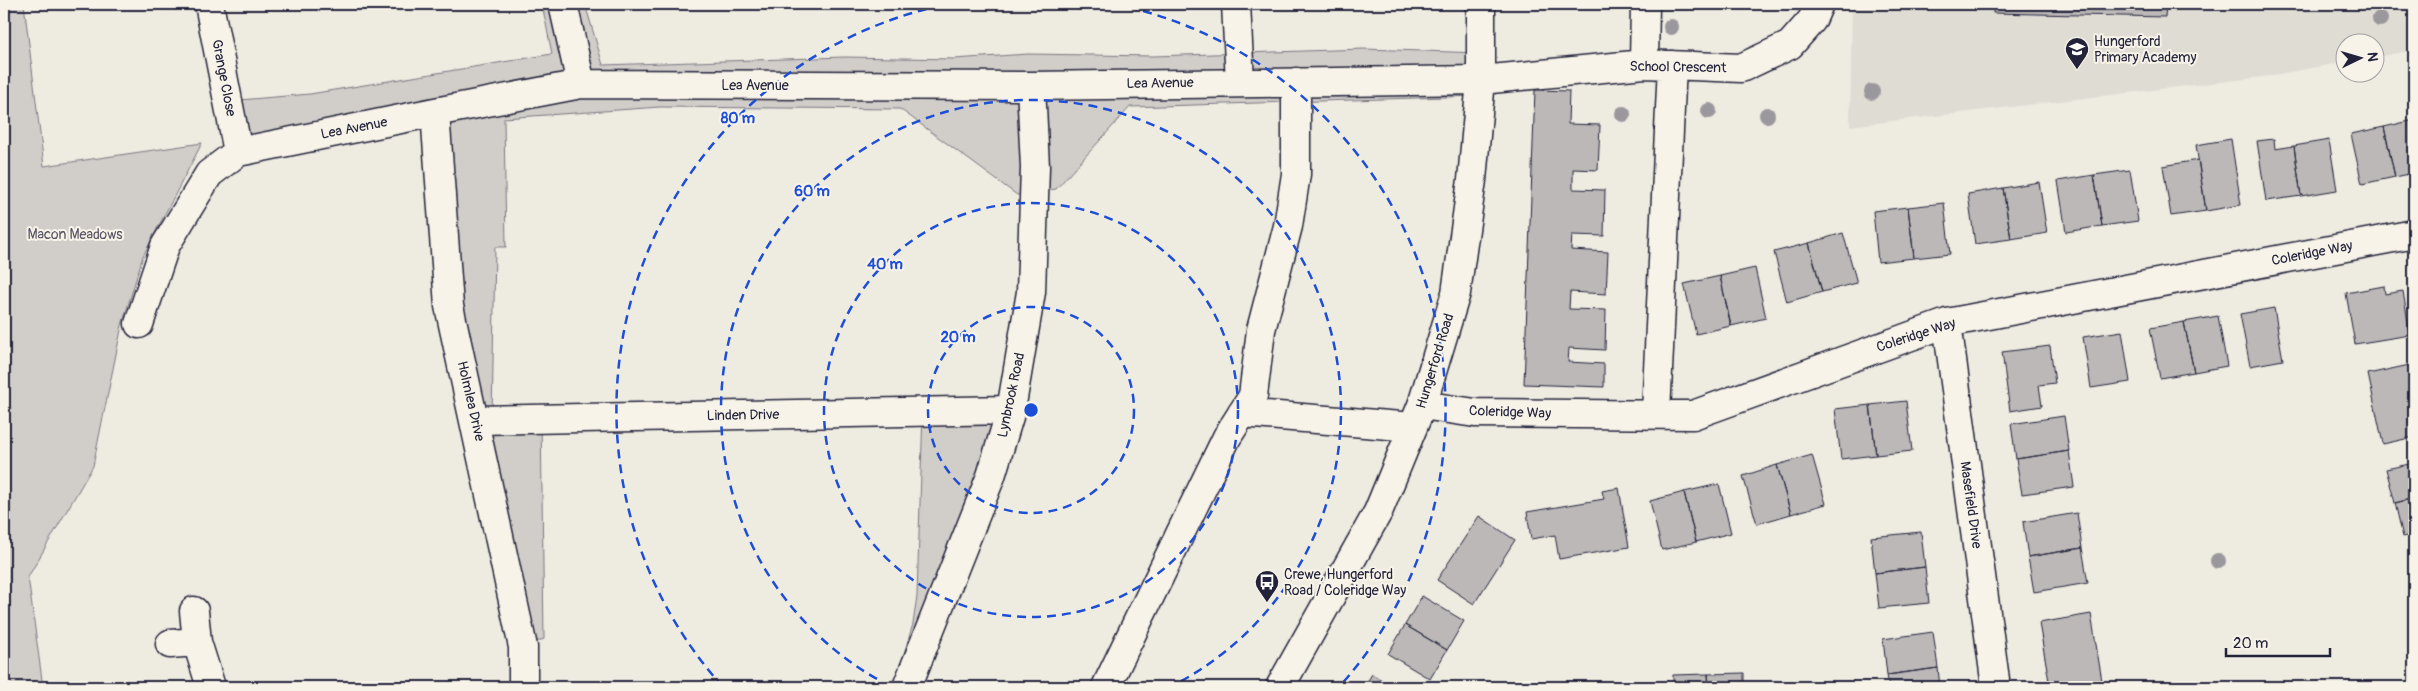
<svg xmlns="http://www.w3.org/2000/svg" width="2418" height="691" font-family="Pangolin,sans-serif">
<rect width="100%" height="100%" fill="#eeebe1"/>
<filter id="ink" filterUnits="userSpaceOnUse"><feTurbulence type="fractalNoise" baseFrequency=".02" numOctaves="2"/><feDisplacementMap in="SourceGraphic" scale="10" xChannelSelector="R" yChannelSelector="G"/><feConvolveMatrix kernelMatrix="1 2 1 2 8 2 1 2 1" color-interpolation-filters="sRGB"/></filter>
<g filter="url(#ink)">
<path fill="#dfdcd4" d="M1852,4h562v46l-38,7v-15h-30l-1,20 -83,15 -412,49z"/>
<path fill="#d1cdc9" stroke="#7a7882" d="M4,4h20l20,162 158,-23 -59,113 -21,69 -29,141 -65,111 15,110h-39z
M542,4h43l18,61 242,-8 109,2 74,-5 125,2 211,-7 117,4 -2,43 -349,11 -74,82 -39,6 -117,-86 -240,-2 -156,11 2,129h-11l-3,173 49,-1 3,220 -21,8 -47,-227 -41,-308 -197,40 -10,-51 82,-7 242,-40z
M1011,410l-117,276 19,-62 4,-28 6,-185z"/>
<path fill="#bbb8b7" stroke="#22223b" d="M1993,4h173l-1,13 -172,-4z
M1535,90l34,1 -1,33 32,1 -2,45 -25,-1v20l32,1 -1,46 -32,-1 -1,15 37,2 -2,42 -36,-2 -1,17 37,1 -1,40 -36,-2 -1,14 36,2v23l-80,-3z
M2414,120v53l-19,4 -11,-50z
M2384,127l11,50 -33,7 -11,-50z
M2231,139l10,66 -35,6 -10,-66z
M2274,139l1,10 19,-3 7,50 -35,5 -9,-60z
M2329,140l8,50 -36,6 -7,-50z
M2198,160l8,51 -35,5 -8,-50z
M2130,170l8,51 -36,5 -8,-51z
M2094,175l8,51 -36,6 -8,-51z
M2039,182l8,51 -36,6 -8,-51z
M2003,188l8,51 -36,5 -7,-50z
M1944,203l6,51 -36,4 -6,-51z
M1908,207l6,51 -36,4 -5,-51z
M1843,233l14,50 -35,9 -13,-49z
M1809,243l13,49 -35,10 -13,-50z
M1755,268l11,50 -35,8 -11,-50z
M1720,276l11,50 -35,8 -12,-50z
M2384,286l1,8 18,-3 7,44 -55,9 -9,-51z
M2274,308l9,52 -33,6 -10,-52z
M2218,316l9,50 -33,6 -10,-50z
M2184,322l10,50 -34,6 -10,-50z
M2122,331l8,51 -39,6 -8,-51z
M2050,346l5,37 -16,2 3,21 -32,5 -8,-59z
M2414,364v73l-31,7 -15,-70z
M1906,401l6,50 -36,4 -6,-50z
M1870,405l6,50 -35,4 -6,-50z
M2064,416l5,35 -53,8 -5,-35z
M2069,451l5,36 -52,7 -6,-35z
M1812,455l14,49 -35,10 -14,-49z
M2414,463v35l-19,5 -9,-34z
M1777,465l14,49 -34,10 -14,-48z
M1719,484l12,49 -35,9 -12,-50z
M1619,488l10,59 -70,12 -4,-24 -24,4 -4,-27 77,-13 -2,-8z
M1684,492l12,50 -34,8 -12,-49z
M2414,498v36l-11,3 -8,-34z
M2077,513l5,35 -54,9 -5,-35z
M1479,516l36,24 -41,64 -37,-24z
M1921,532l4,35 -50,6 -4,-36z
M2082,548l6,35 -54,9 -6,-35z
M2414,560v28l-5,-27z
M1925,567l4,36 -50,5 -4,-35z
M1422,596l42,25 -17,29 -42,-25z
M2091,614l12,73h-53l-11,-64z
M1405,625l42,25 -17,29 -42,-25z
M1933,632l5,36 -51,7 -4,-36z
M1938,668l2,19h-51l-2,-12z
M1744,673v14h-35l-1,-13z
M1372,674l21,13h-29z
M1708,674l1,13h-36v-12z"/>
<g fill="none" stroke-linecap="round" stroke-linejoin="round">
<g stroke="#22223b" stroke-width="31">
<path id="minor" d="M209,4l29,148
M563,4l18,80
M1236,4l4,78
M1644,64l1,-60
M435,112l14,194 74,341v40
M1947,323l49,364
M139,324l26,-78 44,-72 29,-22 197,-40 146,-28 450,2 450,-6 163,-16 97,4 49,-23 22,-25 7,-16
M1422,405l53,8 218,2 254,-92 467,-89
M1242,413l171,14
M1656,414l16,-349
M476,420l535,-10
M194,611l3,31 14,45
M170,644l27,-2
M907,687l84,-211 20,-66 20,-118 4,-125 -4,-81
M1106,687l121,-250 26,-41 8,-66 27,-104 8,-52v-92
M1280,687l98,-175 44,-107 34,-112 16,-113 9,-100v-76"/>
</g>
<use href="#minor" stroke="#f7f3e8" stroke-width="28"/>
</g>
<g fill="#9b989d">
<circle cx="2380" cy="19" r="8"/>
<circle cx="1671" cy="27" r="8"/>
<circle cx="1872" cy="92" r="8"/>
<circle cx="1709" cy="111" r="8"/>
<circle cx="1623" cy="114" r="8"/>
<circle cx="1767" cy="115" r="8"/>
<circle cx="2218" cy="561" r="8"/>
</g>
</g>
<g fill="none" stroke="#1d4ed8" stroke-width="2.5" stroke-dasharray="9 6">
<circle cx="1031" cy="410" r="103"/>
<circle cx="1031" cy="410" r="207"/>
<path d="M890 686A310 310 0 1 1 1172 686"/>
<path d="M723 687A414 414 0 0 1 948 4M1114 4A414 414 0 0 1 1339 687"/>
</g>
<defs>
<g id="school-pin" transform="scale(1.25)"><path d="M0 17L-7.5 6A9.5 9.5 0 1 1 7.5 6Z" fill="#22223b" stroke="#f7f3e8"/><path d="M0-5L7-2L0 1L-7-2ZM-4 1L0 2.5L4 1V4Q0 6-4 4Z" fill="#fff"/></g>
<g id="bus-pin" transform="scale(1.25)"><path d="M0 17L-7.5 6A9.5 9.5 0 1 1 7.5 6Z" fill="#22223b" stroke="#f7f3e8"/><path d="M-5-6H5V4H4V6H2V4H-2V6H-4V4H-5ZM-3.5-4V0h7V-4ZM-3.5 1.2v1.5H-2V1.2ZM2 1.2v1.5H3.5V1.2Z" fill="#fff"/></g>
</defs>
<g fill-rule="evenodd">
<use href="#school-pin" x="2077" y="49"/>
<use href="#bus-pin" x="1267" y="582"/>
</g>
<g text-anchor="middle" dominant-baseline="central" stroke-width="4" stroke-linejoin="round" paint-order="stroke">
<g font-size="14" fill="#22223b" stroke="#f7f3e8" text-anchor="start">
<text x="2094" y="41">Hungerford<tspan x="2094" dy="16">Primary Academy</tspan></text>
<text x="1284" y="574">Crewe, Hungerford<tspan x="1284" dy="16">Road / Coleridge Way</tspan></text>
</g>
<g font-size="14" fill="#22223b" stroke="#f7f3e8">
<text transform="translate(1678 67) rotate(1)">School Crescent</text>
<text transform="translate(224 78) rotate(79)">Grange Close</text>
<text transform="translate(1160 83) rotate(-1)">Lea Avenue</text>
<text x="755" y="85">Lea Avenue</text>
<text transform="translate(354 128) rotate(-11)">Lea Avenue</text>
<text transform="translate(2312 253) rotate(-11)">Coleridge Way</text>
<text transform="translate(1916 335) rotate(-18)">Coleridge Way</text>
<text transform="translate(1435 361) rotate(-73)">Hungerford Road</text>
<text transform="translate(1011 395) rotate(-78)">Lynbrook Road</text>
<text transform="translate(471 401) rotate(77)">Holmlea Drive</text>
<text transform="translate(1510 412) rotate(2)">Coleridge Way</text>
<text transform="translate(743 415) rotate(-1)">Linden Drive</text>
<text transform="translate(1971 505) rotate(82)">Masefield Drive</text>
</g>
<g font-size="14" fill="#575566" stroke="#f7f3e8">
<text x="75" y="234">Macon Meadows</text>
</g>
</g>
<circle cx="1031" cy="410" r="8" fill="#1d4ed8" stroke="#f7f3e8" stroke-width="2.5"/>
<g font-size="15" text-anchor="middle" font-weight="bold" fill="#1d4ed8" stroke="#f7f3e8" stroke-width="4" stroke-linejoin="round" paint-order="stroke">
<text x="738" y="123">80 m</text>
<text x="812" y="196">60 m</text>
<text x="885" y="269">40 m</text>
<text x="958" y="342">20 m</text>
</g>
<rect width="2418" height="691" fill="none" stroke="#f7f3e8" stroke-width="20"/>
<rect x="10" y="10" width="2398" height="671" fill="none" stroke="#22223b" stroke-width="2" filter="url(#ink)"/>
<g transform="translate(2360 58) rotate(85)"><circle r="24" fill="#f7f3e8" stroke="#a29fa3"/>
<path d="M0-4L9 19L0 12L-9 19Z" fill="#22223b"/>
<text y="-8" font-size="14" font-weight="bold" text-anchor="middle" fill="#22223b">N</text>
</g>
<path d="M2226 648v8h104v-8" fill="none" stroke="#22223b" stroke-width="2.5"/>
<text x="2233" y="648" font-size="15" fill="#22223b" stroke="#f7f3e8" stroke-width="4" paint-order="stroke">20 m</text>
</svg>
